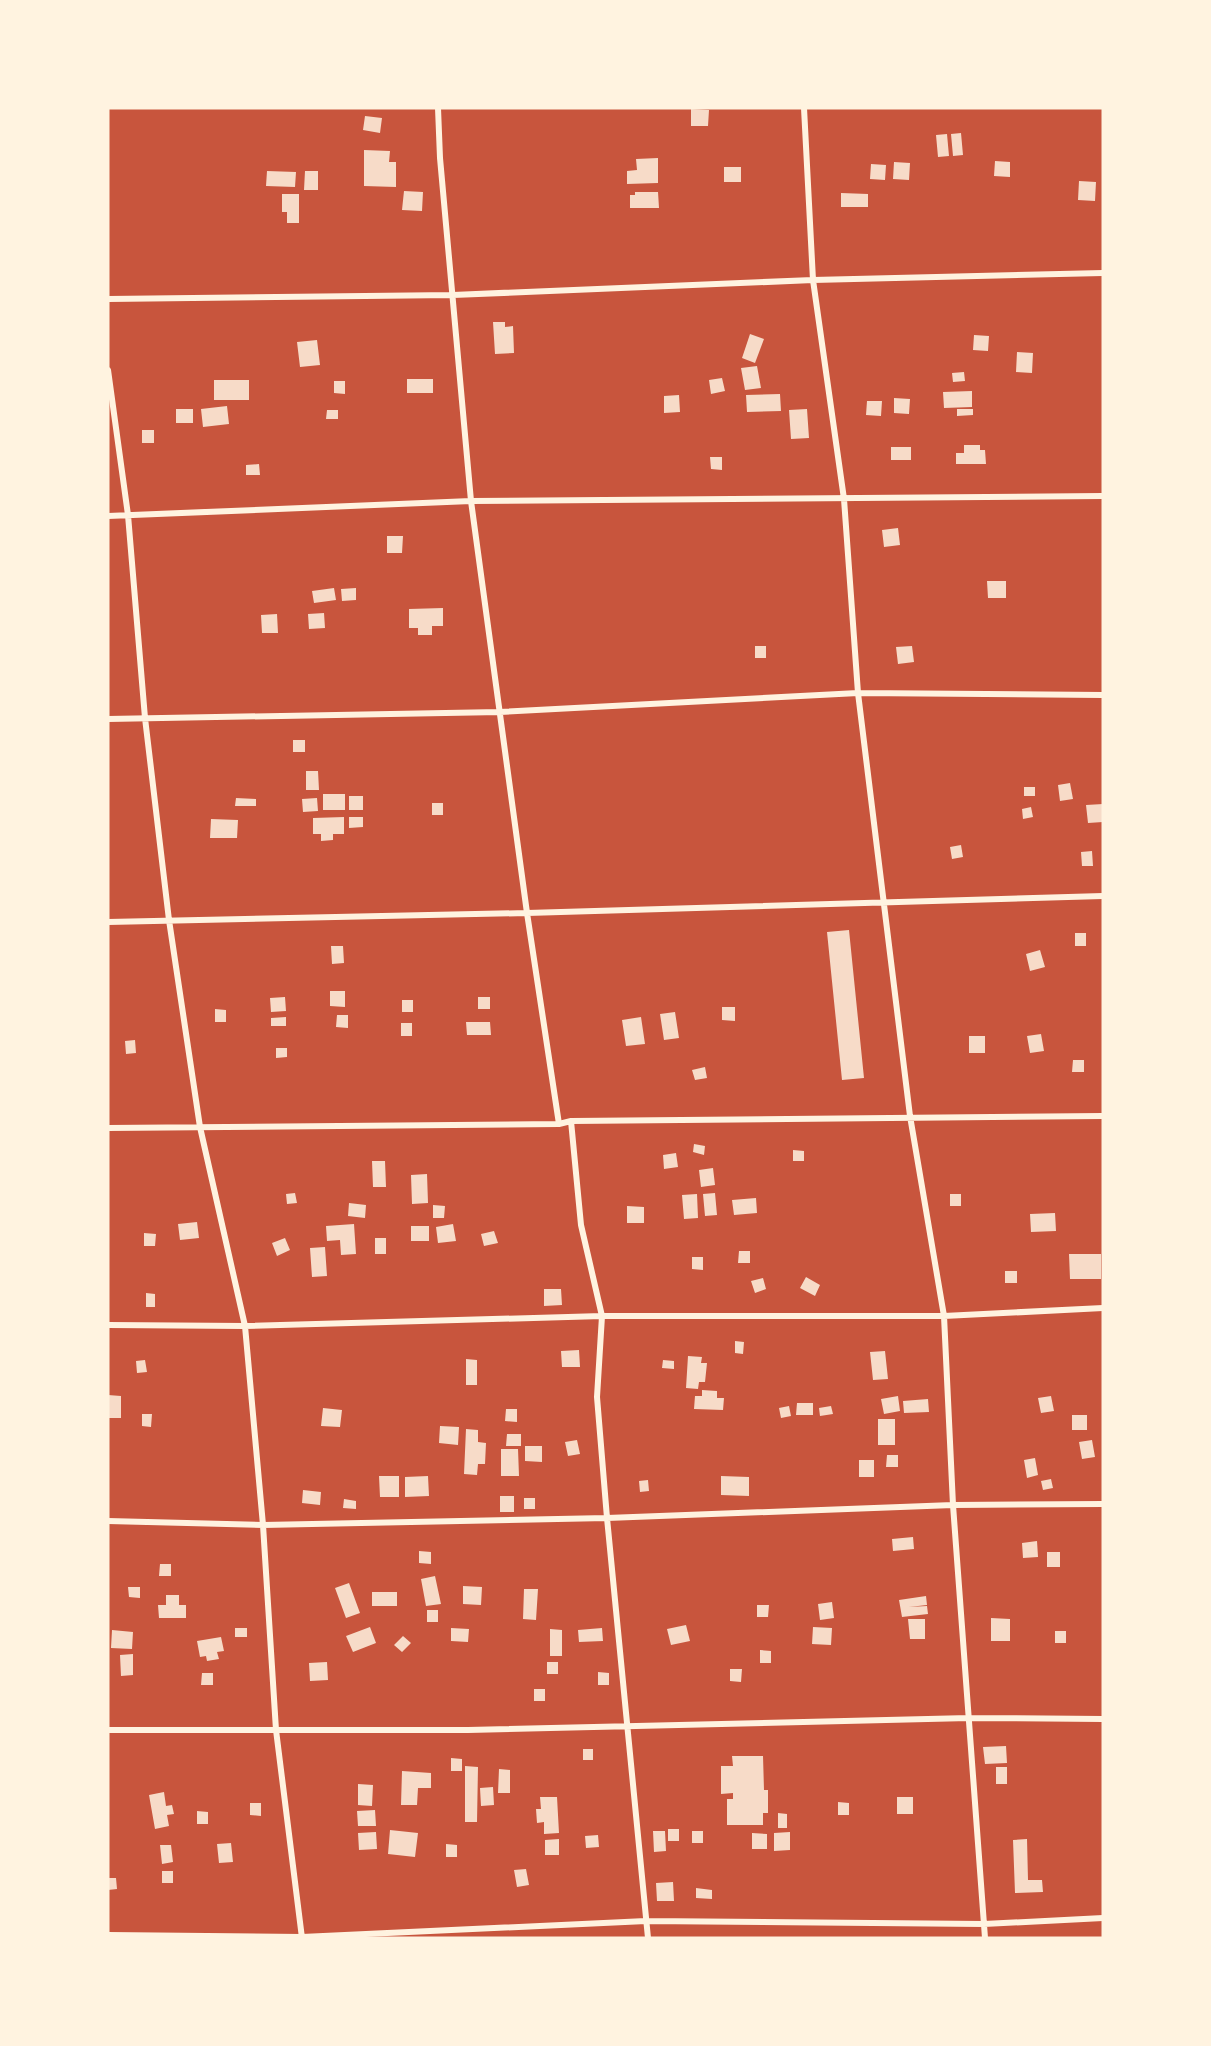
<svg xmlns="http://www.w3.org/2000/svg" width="1211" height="2046" font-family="'Zilla Slab',serif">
<rect width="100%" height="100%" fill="#c8553d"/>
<path fill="#f7dbc8" d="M691,109l18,1 -1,16h-17z
M365,116l17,2 -2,15 -17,-3z
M961,133l2,22 -10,1 -2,-22z
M947,134l2,22 -11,1 -2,-22z
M364,150l26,1 -1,11h7v25l-32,-1z
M658,158v25l-31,1v-13l10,-1 -1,-11z
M995,161l15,1v15l-16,-1z
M894,162l16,1 -1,17 -16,-1z
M871,164l15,1 -1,15 -15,-1z
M724,167h17v15h-17z
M267,171l29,1 -1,15 -29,-1z
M305,171h13v19h-14z
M1079,181l17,1 -1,19 -17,-1z
M404,191l19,1 -1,19 -20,-1z
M635,192h23l1,16h-29v-13h5z
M841,193l27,1v13h-27z
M282,194h17v29h-12v-11h-5z
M493,322h12v5l8,-1 1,27 -19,1z
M750,334l14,5 -9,24 -13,-5z
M974,335l15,1 -1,15 -15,-1z
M317,340l3,25 -20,2 -3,-25z
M1017,352l16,1 -1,20 -16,-1z
M757,366l4,22 -16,2 -4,-22z
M964,372l1,9 -12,1 -1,-9z
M722,378l3,13 -14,3 -2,-14z
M407,379h26v14h-26z
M214,380h35v20h-35z
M334,381h11v13l-11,-1z
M972,391v16l-28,1 -1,-16z
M780,394l1,17 -34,1 -1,-17z
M679,395l1,17 -16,1v-17z
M894,398l16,1 -1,15 -15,-1z
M867,401h15l-1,15 -15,-1z
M227,406l2,18 -26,3 -2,-18z
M176,409h17v14h-17z
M807,409l2,29 -18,1 -2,-29z
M957,409h16v6l-16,1z
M327,410h11v9h-12z
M142,430h12v13h-12z
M964,445h16v5h5l1,14h-30v-11h8z
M891,447h20v13h-20z
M710,457h12v13l-11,-1z
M259,464l1,11h-14v-10z
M898,528l2,17 -16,2 -2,-17z
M387,536h16l-1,17h-15z
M987,581h19v17h-18z
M334,588l2,12 -22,3 -2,-12z
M356,588v12l-14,1 -1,-12z
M443,608v18h-11v9h-14v-7h-9v-19z
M324,613l1,15 -16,1 -1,-15z
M277,614l1,19h-16l-1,-18z
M755,646h11v12h-11z
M912,646l2,16 -16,2 -2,-17z
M293,740h12v12h-12z
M306,771h12l1,19h-13z
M1070,783l3,16 -13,2 -2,-16z
M1024,787h11v9h-11z
M323,794h22v16h-22z
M349,796h14v14h-14z
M236,798l20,1v7h-21z
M317,798l1,13 -15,1 -1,-13z
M432,803h11v12h-11z
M1103,804v18l-15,1 -2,-18z
M1031,807l2,10 -10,2 -1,-10z
M344,817v17h-11v6l-12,1v-7h-8v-16z
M349,817h14v10l-14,1z
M211,819l27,1 -1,18h-27z
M961,845l2,12 -11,2 -2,-12z
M1092,851l1,15h-11l-1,-14z
M849,930l15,148 -22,2 -15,-148z
M1075,933h11v13h-11z
M331,946h12l1,17 -12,1z
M1040,950l5,17 -15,4 -4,-17z
M330,991h15v16l-15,-1z
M285,997l1,14 -15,1 -1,-14z
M478,997h12v12h-12z
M402,1000h11v12h-11z
M722,1007h13v14l-13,-1z
M215,1009l11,1v12h-11z
M675,1012l4,26 -15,2 -4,-26z
M337,1015h11v13l-12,-1z
M286,1017v9h-15v-8z
M641,1017l4,27 -19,2 -4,-26z
M466,1022h24l1,13h-24z
M401,1023h11v13h-11z
M1041,1034l3,17 -14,2 -3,-17z
M969,1036h16v17h-16z
M135,1040l1,13 -10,1 -1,-13z
M276,1048h11v9l-11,1z
M1073,1060h11v12h-12z
M705,1067l2,11 -12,2 -3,-10z
M694,1144l11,2 -1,9 -11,-3z
M793,1150l11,1v10h-11z
M676,1153l2,14 -14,2 -1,-14z
M372,1161h13l1,26h-13z
M713,1168l2,17 -14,2 -2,-17z
M427,1174l1,29 -16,1 -1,-29z
M295,1193l2,10 -10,1 -1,-10z
M715,1193l2,22 -12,1 -2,-22z
M697,1194l1,24 -14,1 -2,-24z
M950,1194h11v12h-11z
M756,1198l1,15 -23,2 -2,-15z
M349,1203l17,2 -1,13 -17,-2z
M433,1205l12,1 -1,12h-11z
M627,1206l17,1v16h-17z
M1055,1213l1,18 -25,1 -1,-18z
M197,1222l2,16 -19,2 -2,-16z
M354,1224l2,30 -15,1 -1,-15 -13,1 -1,-15z
M453,1224l3,17 -18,2 -2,-16z
M411,1226h18v15h-18z
M494,1231l4,12 -14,3 -3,-12z
M144,1233l12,1 -1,12h-11z
M285,1238l5,12 -13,6 -5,-13z
M375,1238h11v16h-11z
M325,1247l2,29 -15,1 -2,-29z
M739,1251h11v12h-12z
M1069,1254h32v25h-31z
M692,1257h11v13l-11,-1z
M1005,1271h12v12h-12z
M806,1277l14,8 -5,11 -15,-8z
M763,1278l3,11 -11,4 -4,-12z
M544,1289h17l1,16 -18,1z
M146,1293l9,1v13h-9z
M735,1341l9,1 -1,12 -8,-1z
M579,1350l1,17h-18l-1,-16z
M885,1351l3,28 -15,1 -3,-28z
M688,1356l14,1 -1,6h6l-2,19h-6l-1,7 -12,-1z
M466,1359l11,1v25h-11z
M145,1360l2,12 -10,1 -1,-12z
M663,1360l11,1v8l-12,-1z
M702,1390l15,1v7h7l-1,12 -29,-1 1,-13h7z
M108,1395l13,1v22h-13z
M898,1396l2,15 -16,3 -3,-15z
M1051,1396l3,15 -13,2 -3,-15z
M928,1399l1,13 -25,1 -1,-12z
M797,1403h16v12h-17z
M789,1406l2,10 -10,2 -2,-10z
M831,1406l2,8 -13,2 -1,-8z
M323,1408l19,2 -2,17 -19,-1z
M506,1409h11v13l-12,-1z
M142,1414h10l-1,13 -9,-1z
M1072,1415h15v15h-15z
M878,1419h17v26h-17z
M440,1426l19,1 -1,18 -19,-2z
M466,1429l12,1v12l8,1 -1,21h-7l-1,11 -13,-1z
M507,1434h14v12h-15z
M577,1440l3,14 -12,2 -3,-14z
M1092,1440l3,17 -13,2 -3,-17z
M525,1446h17v16l-17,-1z
M501,1449h17l1,27h-18z
M887,1455h11v12h-12z
M1035,1458l3,17 -11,3 -3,-18z
M859,1460h15v17h-15z
M379,1476h20v21h-19z
M428,1476l1,20 -24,1v-20z
M721,1476l28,1v19l-28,-1z
M1051,1479l2,9 -10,2 -2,-9z
M648,1480l1,11 -9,1 -1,-11z
M303,1490l18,2 -1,13 -18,-2z
M500,1496h14v16h-14z
M524,1498h11v11h-11z
M344,1499l12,2v8l-13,-1z
M913,1537l1,12 -21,2 -1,-12z
M1037,1541l1,16 -15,1 -1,-15z
M419,1551l12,1v12l-12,-1z
M1047,1552h13v15h-13z
M160,1564h11v12h-12z
M435,1576l6,28 -15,2 -5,-27z
M349,1583l11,30 -14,5 -11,-30z
M463,1586l19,1 -1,18 -18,-1z
M128,1587h12v11l-11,-1z
M524,1589h14l-2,31 -13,-1z
M372,1592h25v14h-25z
M166,1595h13v10h7v13h-27l-1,-13h8z
M926,1596l1,9 -18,2 18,-1 1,8 -26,3 -3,-17z
M832,1602l2,16 -14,2 -2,-16z
M757,1605h12l-1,12h-11z
M427,1610h11v12h-11z
M991,1618l19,1v22h-19z
M908,1619h17v20h-15z
M686,1625l4,16 -19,4 -4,-16z
M370,1627l6,16 -23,9 -7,-16z
M813,1627l19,1 -1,17 -19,-1z
M235,1628h12v9h-12z
M451,1628l18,1 -1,13 -17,-1z
M602,1628l1,13 -24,1 -1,-12z
M550,1629l12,1v26h-12z
M112,1630l21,2 -1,17 -21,-1z
M1055,1631h11v12h-11z
M403,1636l8,7 -9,9 -8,-7z
M221,1637l3,14 -7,1 2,7 -12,2 -1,-5 -6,1 -3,-16z
M760,1650l11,1v12h-11z
M133,1654v21l-12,1 -1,-21z
M327,1662l1,18 -18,1 -1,-18z
M547,1662h11v12h-11z
M730,1669h12l-1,13 -11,-1z
M598,1672l11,1v12h-11z
M202,1673h11v12h-12z
M534,1689h11v12h-11z
M1006,1746l1,17 -22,1 -2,-17z
M583,1749h10v11h-10z
M732,1756h31l1,34h4v23h-5v12h-36v-26h6v-6l-12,1v-28h12z
M451,1758l11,1v12h-11z
M465,1766l13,1 -1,55h-12z
M996,1767h11v17h-11z
M499,1769l11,1v23h-12z
M402,1771l29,2v15h-13l-1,17h-16z
M358,1784l15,1 -1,21 -14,-1z
M493,1787l1,18 -13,1 -1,-18z
M164,1792l2,14 6,-1 2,9 -7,1 2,11 -14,3 -6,-34z
M540,1797h17l2,36 -15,1v-12l-7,1 -1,-14h5z
M897,1797h16v17h-16z
M838,1802l11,1v12h-11z
M250,1803h11v13l-11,-1z
M375,1810l1,16h-18l-1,-15z
M197,1811l11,1v12h-11z
M778,1813l9,1v14h-9z
M668,1829h11v12h-11z
M390,1830l28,3 -3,24 -27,-3z
M653,1831h12l1,20 -12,1z
M692,1831h11v12h-11z
M376,1832l1,17 -18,1 -1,-17z
M790,1832v18l-16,1v-18z
M752,1833l15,1v15h-15z
M598,1835l1,12 -13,1 -1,-12z
M559,1839v16h-14v-15z
M1027,1839l1,41h14l1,12 -28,1 -2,-53z
M231,1843l2,19 -14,1 -2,-19z
M446,1844l11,1v12h-11z
M160,1845h11l2,17 -11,2z
M526,1869l3,16 -12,2 -3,-17z
M162,1871h11v12h-11z
M108,1878h8l1,11 -9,1z
M673,1882l1,19h-17l-1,-18z
M696,1888l16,2v9l-16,-1z"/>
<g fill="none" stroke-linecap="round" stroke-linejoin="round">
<path stroke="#fff3e0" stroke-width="6" d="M438,108l2,50 31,343 56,412 32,211
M804,108l9,172 31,219 14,194 52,423 34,200 9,189 32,433
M108,299l345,-4 360,-15 290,-7
M108,370l20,145 17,203 24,202 31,207 45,199 18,199 13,205 26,208
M108,516l363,-15 632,-5
M108,719l392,-7 358,-19 245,2
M108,922l419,-9 576,-17
M571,1121l10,104 21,91 -5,81 10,121 41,420
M108,1128l451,-4 12,-3 532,-5
M108,1325l137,1 357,-10h342l159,-8
M108,1521l155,4 344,-7 346,-13 150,-1
M108,1730h360l501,-12 134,1
M108,1935l194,2 344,-16 338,3 119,-6"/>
</g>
<rect width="1211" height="2046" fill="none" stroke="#fff3e0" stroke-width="219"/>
</svg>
